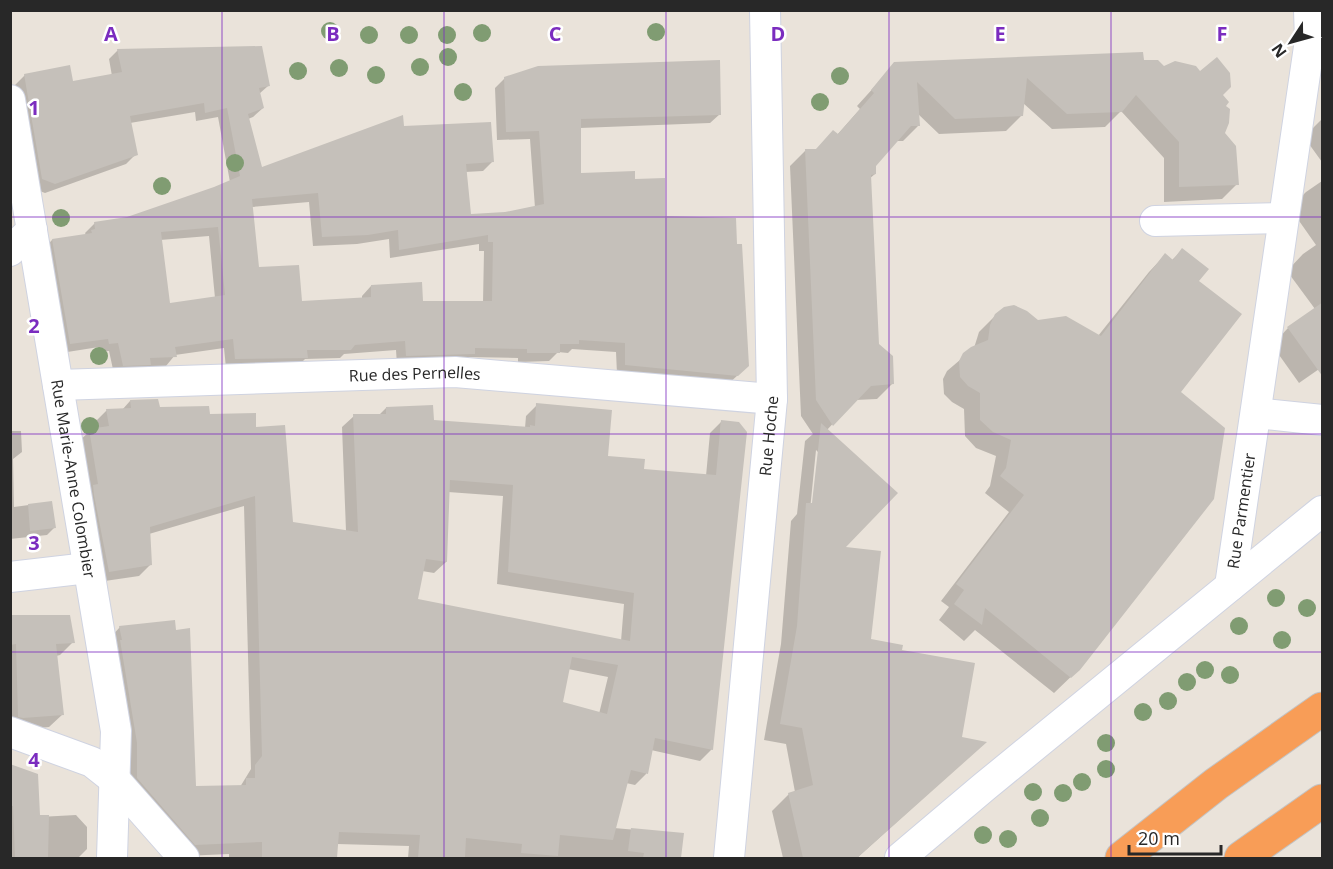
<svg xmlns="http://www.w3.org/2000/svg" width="1333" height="869" font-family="'Open Sans',sans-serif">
<rect width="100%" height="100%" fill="#eae3da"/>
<path fill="#0003" fill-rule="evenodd" d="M118,50l150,36 -9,8 4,14 -10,9 -5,2 13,50 141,-41 90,34 -9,9 -18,1 4,44 37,-3 29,-5 -5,-69 -33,1 -2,-52 9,-9 216,35 -10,9 -130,5v47l53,5 31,37 74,158 -11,10 -110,-11 -1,-22 -44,-3 -4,4 -10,-1 -9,9 -31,1v-4l-49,-1 -5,6 -67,2 -1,-15 -52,4 -4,4 -35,1 -8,8 -71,1 -2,-20 -49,7 -9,11h-18l-8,8h-26l-5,-23 -9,1 -1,-5 -38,6 -18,-103 9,-10 34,-5 -1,-2 10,-10 32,-4 103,-37 -12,-65 -22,4 -1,-9 -65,11 6,31 -10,10 -81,29 -13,-5 -17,-103 10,-10 47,8 40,-7 -3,-17zM309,202l4,44 44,-2 32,-5 1,19 89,-14v7h5l-1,51h-62l-50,-16 -9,10v3l-61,4 -43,-34 -6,-62zM209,236l6,62 -47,6 -8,-64z
M1143,62l20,5 58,28 2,11 1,28 13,50 -15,15 -58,3v-44l-43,-47 -16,16 -53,2 -29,-26 -2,13 -15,15 -67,3 -22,-21 1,13 -15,15h-7l-21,24v9l-6,5 8,166 16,38 -16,16 -22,1 -29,31 17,118 26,91 31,11 60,87 24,5 -127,115h-74l-11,-47 17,-17 6,-2 -9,-48 -22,-4 17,-96 10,-123 6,-7 8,-73 8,-7 -12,-18 -11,-250 15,-15 10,-1 22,-15 23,-26 -3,-3 38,-42zM816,450l3,3 -6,58 -3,-1z
M1322,119v43l-18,-25z
M1322,181v186l-23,16 -27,-38 16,-17 27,-19 -28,-38 16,-17 13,-9 -26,-37 16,-16z
M1182,250l15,32 -18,110 -100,277 -25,24 -79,-63 -11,11 -25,-21 10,-13 -8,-6 68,-89 -24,-19 5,-7 6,-30 -20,-8 -11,-12 -1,-27 -12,-7 -8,-8 -1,-15 4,-8 27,-23 5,-16 17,-17 41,7 61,14 51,-64 16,-17 6,6z
M10,335l2,32 -2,1z
M130,401l28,8 51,7 46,13 37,94 54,8 -4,-104 12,-11 25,-1 7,-7 47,14 92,6 1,-12 11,-11 70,52 35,14 64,5 4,-43 11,-11 -9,327 -12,12 -49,-11 -5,24 -11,11 -9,-2 -12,45 69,6 -3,24h-272l1,-12 -72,-2 -1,14h-107v-4l-45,2 -58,-66 -17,-151 11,-12 75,161 45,-1 11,-18 -7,-263 -95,28 2,30 -12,12 -41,6 -20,-140 12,-11 7,-1 -2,-8 12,-12h15zM448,492l55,4 -6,88 127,20 -3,37 -204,-40 5,-30 12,2 12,-11zM568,669l40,8 -9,37 -37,-10z
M10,431h11l1,21 -9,7 1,48 37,-5 4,25 -8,8 -37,4z
M10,623l63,19 -13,13 -4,1 7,58 -14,13 -39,4z
M10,765l29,52 37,-2 11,12v22l-8,8 -69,1z"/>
<path fill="#c5c0ba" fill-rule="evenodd" d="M262,46l8,40 -11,2 5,20 -16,6 14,53 141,-52 1,11 87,-4 3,40 -28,2 5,50 34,-2 39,-8 -5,-73 -33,1 -2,-55 34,-11 182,-6 1,55 -140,4v54l54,-2v8l30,-1v38l71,2 1,26h5l7,122 -11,10 -113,-11v-22l-46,-3v4h-19v9h-33v-4l-52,-1v6l-69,2 -1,-15 -50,4 -4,5h-44l1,8 -73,1 -2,-20 -58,8 2,10 -27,1 1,7 -28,1 -5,-23 -9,1 -1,-5 -38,5 -18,-105 40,-6 -1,-3 4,-1 -1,-7 33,-5 87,-30 26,-11 -13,-68 -22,5 -1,-10 -74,13 8,39 -83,29 -13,-5 -18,-105 46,-9 3,16 49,-9 -5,-23zM318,193l4,44 46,-2 30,-5 1,20 89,-15v7h5l-1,59h-69l-1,-19 -51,3v12l-69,4 -3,-36 -40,2 -7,-68zM218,227l7,68 -55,8 -9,-71z
M1143,52l1,8h14l6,6 11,-5 21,5 4,5 17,-14 13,16 1,14 -8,8 6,7 -3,4 4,3 -1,14 -4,10 11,13 3,39 -60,2v-45l-43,-47 -14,17 -55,2 -40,-36 -4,38 -68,3 -38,-37 3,44h-9l-35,40v8l-5,1 8,169 14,12 1,28 -23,2 -38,40 -17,-26 -11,-251h11l17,-19 5,4 36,-41 -3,-3 23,-28z
M1182,248l27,21 -10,12 43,33 -61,78 44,36 -11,71 -134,171 -9,8 -86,-70 -3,17 -28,-21 10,-14 -8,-6 68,-89 -24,-19 6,-8 5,-28 -18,-8 -13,-12v-27l-12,-7 -8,-9 -1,-16 4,-8 8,-6 17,-7 2,-15 5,-11 9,-7 10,-2 13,6 11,9 28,-4 35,20 64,-83 8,7z
M1323,302v75l-36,-50z
M158,399l2,8 49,-1 1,8 46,-1v14l29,-2 8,97 65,10 -5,-118h33v-7l47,-2 1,15 96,7v-2l5,1 1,-23 76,7 -4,46 37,3 -1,10 72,6 5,-55 18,2 8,10 -34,318 -58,-12 -7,36 -17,-4 -18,70 -53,-5 -2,21 -37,-3 1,-9 -56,-6 -1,19 -47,1 2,-23 -81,-3 -2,26h-75v-16l-67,3 -58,-67v-35l-17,-103h2l-3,-14 56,-6 1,10 14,-2 6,158 50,-1v-7h9v-13l7,-9 -7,-260 -105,31 2,38 -43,7 -15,-77 -1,-10 5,-1 -9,-55 20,-3 -3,-17 25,-1 -1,-8zM450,480l63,5 -5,87 126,21 -4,48 -212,-42 8,-40 21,3zM572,657l46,8 -11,49 -44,-12z
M821,423l77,70 -52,54 35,4 -10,88 32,6 -1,5 73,13 -13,74 25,5 -130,116h-54l-15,-65 25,-8 -11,-57 -22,-4 17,-98 9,-123h6z
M52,501l4,27 -26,3 -2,-27z
M10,615h60l5,28 -19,1 8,71 -41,3 -5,-1 -2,-73 -6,1z
M10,764l28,10 2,41h9l-1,43h-33l-2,-52h-3z
M631,828l53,5 -3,25h-38l1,-5 -16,-2z"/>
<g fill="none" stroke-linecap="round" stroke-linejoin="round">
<g stroke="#cfd3e1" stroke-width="32">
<g id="minor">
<path id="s1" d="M10,100l106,631 -4,127"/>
<path d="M1155,221l128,-3"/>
<path d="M10,251l22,-21"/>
<path id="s2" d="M58,385l397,-13 317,27"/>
<path d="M1256,413l66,7"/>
<path d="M10,577l78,-9"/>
<path id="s3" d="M1230,586l80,-546 -1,-30"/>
<path d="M10,732l82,30 24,19 68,77"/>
<path id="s4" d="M729,858l43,-459 -7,-389"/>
<path d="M900,858l84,-71 338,-276"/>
</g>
</g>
<g stroke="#c3c3c3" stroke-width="35">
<path id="highway" d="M1122,858l94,-74 106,-75
M1241,858l81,-57"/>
</g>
<use href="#minor" stroke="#fff" stroke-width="30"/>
<use href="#highway" stroke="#f89d57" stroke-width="33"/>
</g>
<g fill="#809c72">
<circle cx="330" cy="31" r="9"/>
<circle cx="656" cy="32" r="9"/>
<circle cx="482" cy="33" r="9"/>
<circle cx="369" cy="35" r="9"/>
<circle cx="409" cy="35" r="9"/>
<circle cx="447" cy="35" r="9"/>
<circle cx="448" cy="57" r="9"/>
<circle cx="420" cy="67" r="9"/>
<circle cx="339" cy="68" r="9"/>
<circle cx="298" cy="71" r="9"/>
<circle cx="376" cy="75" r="9"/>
<circle cx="840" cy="76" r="9"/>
<circle cx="463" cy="92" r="9"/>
<circle cx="820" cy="102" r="9"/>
<circle cx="235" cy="163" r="9"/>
<circle cx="162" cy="186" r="9"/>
<circle cx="61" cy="218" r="9"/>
<circle cx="99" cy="356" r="9"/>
<circle cx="90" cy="426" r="9"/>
<circle cx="1276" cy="598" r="9"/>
<circle cx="1307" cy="608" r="9"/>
<circle cx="1239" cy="626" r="9"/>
<circle cx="1282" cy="640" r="9"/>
<circle cx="1205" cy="670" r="9"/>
<circle cx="1230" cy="675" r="9"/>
<circle cx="1187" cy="682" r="9"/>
<circle cx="1168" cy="701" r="9"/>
<circle cx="1143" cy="712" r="9"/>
<circle cx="1106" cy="743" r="9"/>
<circle cx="1106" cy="769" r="9"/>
<circle cx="1082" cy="782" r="9"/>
<circle cx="1033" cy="792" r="9"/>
<circle cx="1063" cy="793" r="9"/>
<circle cx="1040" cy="818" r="9"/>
<circle cx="983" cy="835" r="9"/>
<circle cx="1008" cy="839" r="9"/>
</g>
<path fill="none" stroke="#7b2cbf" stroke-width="1.5" stroke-opacity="0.55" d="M222,10v848M444,10v848M666,10v848M889,10v848M1111,10v848M10,217h1312M10,434h1312M10,652h1312"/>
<g text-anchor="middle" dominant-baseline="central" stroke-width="5" stroke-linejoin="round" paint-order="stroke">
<g font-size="16" fill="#282828" stroke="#fff">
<text stroke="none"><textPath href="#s2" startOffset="357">Rue des Pernelles</textPath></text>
<text stroke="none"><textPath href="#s4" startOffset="424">Rue Hoche</textPath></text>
<text stroke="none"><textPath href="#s1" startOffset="384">Rue Marie-Anne Colombier</textPath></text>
<text stroke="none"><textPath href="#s3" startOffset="76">Rue Parmentier</textPath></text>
</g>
</g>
<g font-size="20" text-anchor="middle" font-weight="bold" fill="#7b2cbf" stroke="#fff" stroke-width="5" stroke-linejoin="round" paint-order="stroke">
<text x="111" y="41">A</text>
<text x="333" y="41">B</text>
<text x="555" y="41">C</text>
<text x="778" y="41">D</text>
<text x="1000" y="41">E</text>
<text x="1222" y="41">F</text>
<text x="34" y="115">1</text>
<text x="34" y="333">2</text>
<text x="34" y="550">3</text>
<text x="34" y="767">4</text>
</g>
<rect width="1333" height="869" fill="none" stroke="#282828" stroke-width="24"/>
<g transform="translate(1291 42) rotate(234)" stroke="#ffffff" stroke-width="4.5" paint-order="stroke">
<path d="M0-4.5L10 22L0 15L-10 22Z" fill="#282828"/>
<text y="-9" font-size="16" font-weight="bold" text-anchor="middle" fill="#282828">N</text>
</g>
<path d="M1129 845v9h92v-9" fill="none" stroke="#282828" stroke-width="3"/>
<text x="1138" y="845" font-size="18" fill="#282828" stroke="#ffffff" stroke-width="4.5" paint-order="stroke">20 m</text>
</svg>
